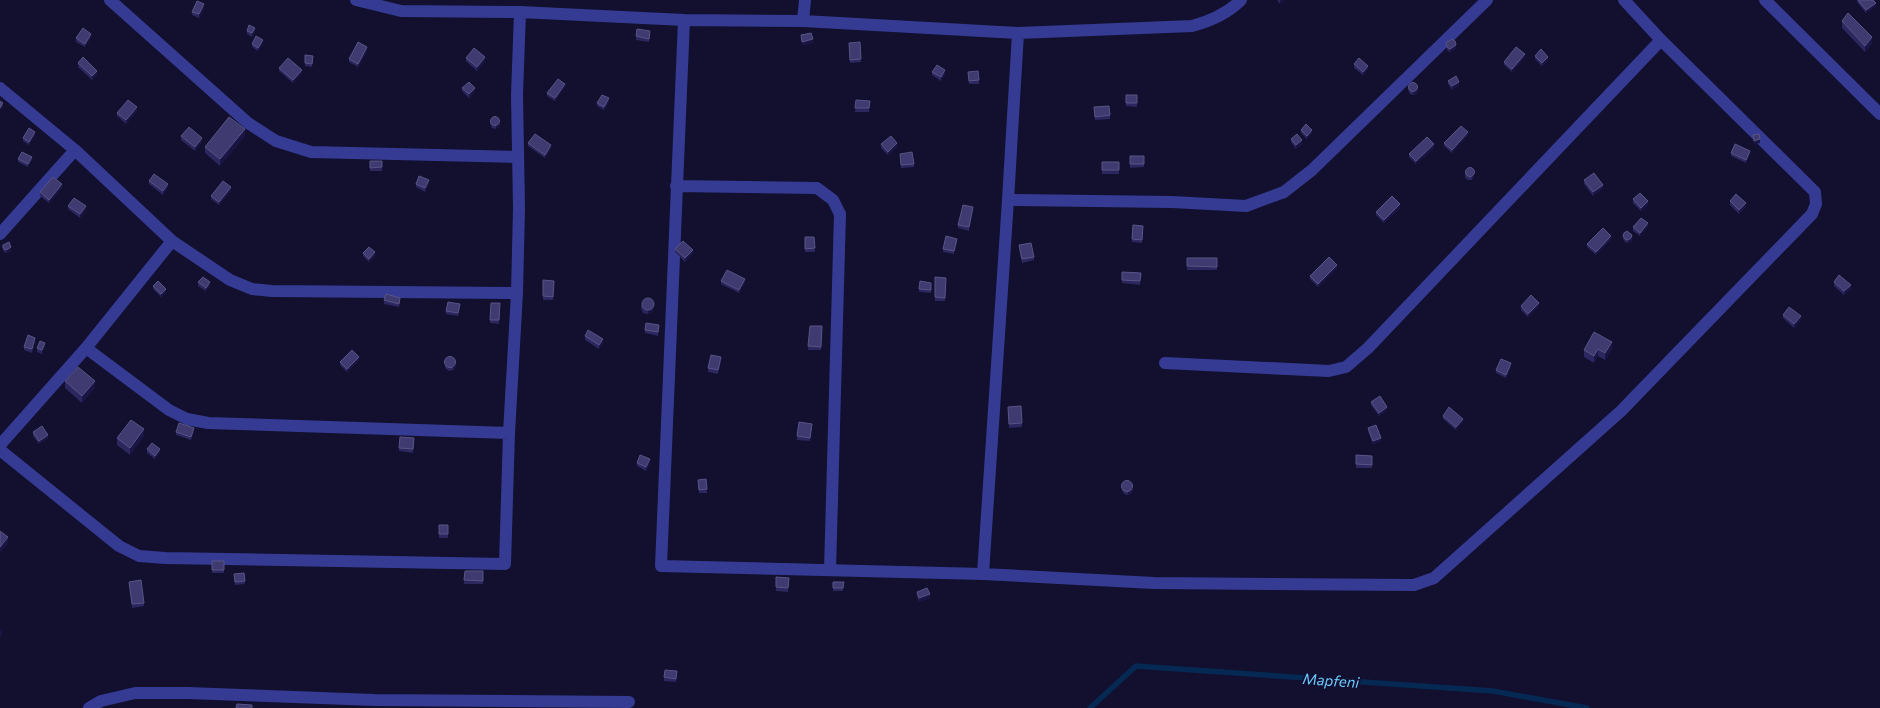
<svg xmlns="http://www.w3.org/2000/svg" width="1880" height="708" font-family="Commissioner,sans-serif">
<rect width="100%" height="100%" fill="#120f2f"/>
<g fill="none" stroke-linecap="round" stroke-linejoin="round">
<path stroke="#052952" stroke-width="5.5" d="M1090,708l46,-42 357,25 94,17"/>
<path stroke="#353b93" stroke-width="12" d="M110,0l138,123 28,18 35,11 207,5
M356,0l45,11 119,1 164,8 119,1 215,12 174,-7c19,-5 35,-12 49,-26
M1765,0l115,114
M684,20l-23,546 322,8 171,9 260,2 20,-7 187,-167 191,-197 4,-10 -1,-12 -154,-152 -37,-40
M803,21l2,-21
M0,88l75,62 97,91 58,39 22,9 20,2 245,2
M676,186l141,2 16,12 7,14 -10,356
M1008,200l164,2 74,4 38,-14 28,-22 175,-170
M0,234l75,-84
M86,348l83,62 18,9 21,4 301,10
M1165,363l164,8 17,-4 22,-19 293,-308
M0,445l86,-97 86,-107
M0,450l119,96 20,10 26,2 340,6 4,-131 8,-140 2,-85 -2,-113 3,-83
M983,574l25,-374 10,-167
M89,708l12,-7 34,-8h53l186,7 255,2"/>
</g>
<path fill="#2c275e" d="M1277,0h7l-4,4z
M1857,0h16l3,6 -10,7 -9,-11z
M204,8l-5,10 -7,-3v-3z
M1842,21l30,23 -7,8 -23,-24z
M247,31h8l-3,6 -5,-3z
M650,34l-1,8 -13,-2v-4z
M91,37l-6,10 -9,-5v-4z
M860,42l1,20 -11,1 -1,-20z
M263,43l-5,8 -6,-4v-3z
M1446,43l10,5 -6,4 -3,-2z
M367,51l-9,16 -9,-5v-3z
M1535,56l13,4 -6,6 -7,-7z
M1525,57l-13,15 -8,-7v-3z
M466,58l19,3 -8,10 -11,-10z
M313,59l-1,8 -7,-1v-3z
M78,63l19,11 -5,6 -14,-13z
M1354,64l14,5 -5,6 -9,-7z
M279,68l23,5 -9,10 -14,-12z
M932,72l13,2 -4,7 -9,-6z
M968,72l11,8v4h-10z
M1448,81l11,4 -7,5 -4,-6z
M565,87l-10,14 -8,-5v-3z
M1408,87l10,3 -1,4 -4,1 -3,-1 -2,-4z
M462,88l13,3 -6,7 -7,-7z
M1126,95h11v12l-11,-1z
M856,100l14,1 -1,11h-14z
M609,102l-5,8 -7,-4v-3z
M1094,107l16,8v4l-15,1z
M137,111l-11,13 -9,-8v-3z
M490,121l10,3 -1,3 -3,2 -4,-1 -2,-4z
M1301,130l11,3 -5,6 -6,-6z
M35,135l-6,10 -6,-4v-3z
M1468,135l-16,18 -8,-7v-3z
M181,136l21,6 -7,9 -14,-11z
M245,136l-25,30 -15,-13v-6z
M1291,139l11,5 -6,5 -5,-7z
M528,143l23,6 -6,9 -17,-12z
M881,144l16,2 -9,9 -7,-7z
M1434,148l-18,16 -7,-7v-3z
M1731,153l19,1 -4,9 -15,-7z
M900,154l14,10v3l-13,1z
M1130,156h14v11l-14,1z
M18,159l14,1 -4,7 -10,-5z
M370,161l12,6v4h-12z
M1102,162h17v12h-17z
M1465,171l9,6 -2,3h-4l-3,-2z
M1584,180l19,8 -10,8 -9,-12z
M149,181l19,6 -5,8 -14,-11z
M429,183l-4,9 -9,-5v-3z
M62,188l-13,15 -9,-7v-4z
M231,191l-12,14 -8,-6v-3z
M1633,199l15,6 -7,6 -8,-8z
M1730,201l16,6 -7,7 -9,-9z
M68,206l18,4 -6,8 -12,-9z
M1400,208l-16,15 -8,-8v-3z
M973,210l-4,21 -11,-3v-3z
M1648,226l-8,10 -7,-5v-4z
M1143,230l-1,13 -10,-1v-3z
M1623,236l9,3 -1,3 -3,1 -3,-1 -2,-3z
M805,237h9l1,15h-10z
M1611,239l-15,16 -9,-8v-3z
M957,242l-3,12 -11,-2v-3z
M3,245l8,6 -5,2 -3,-2z
M1019,245l15,12v3l-12,3 -3,-14z
M675,249l18,4 -8,9 -10,-10z
M363,253l12,3 -6,6 -6,-6z
M1187,258h30v12h-30z
M1337,268l-19,19 -8,-8v-3z
M1122,272l19,1 -1,12 -18,-2z
M935,277l11,1 -1,23h-10z
M543,280l11,1 -1,19h-10z
M721,281l24,1 -6,11 -18,-9z
M920,281l11,2v10l-12,-1z
M198,282l12,3 -4,6 -8,-5z
M1834,282l17,6 -7,7 -10,-9z
M153,286l13,7 -5,4 -8,-8z
M384,300l16,1 -1,6 -15,-3z
M641,305l13,2 -2,5 -4,2 -5,-1 -2,-5z
M1521,306h18l-11,11 -7,-7z
M460,307l-2,9 -12,-2v-3z
M500,307l-1,17 -9,-1v-3z
M1783,315l18,5 -7,8 -11,-10z
M822,326l-1,24h-13v-4z
M659,329l-1,7 -13,-3v-3z
M585,336l18,7 -4,6 -14,-9z
M35,341l-3,12 -8,-3v-3z
M45,346l-3,8 -5,-2v-4z
M1612,349l-7,11 -7,-4 -4,7 -10,-6v-7z
M359,360l-12,12 -7,-7v-3z
M445,360l11,7 -3,3 -4,1 -4,-3z
M721,361l-3,13 -10,-2v-4z
M1511,367l-5,11 -10,-5v-3z
M65,381l30,7 -13,15 -17,-15z
M1371,402l16,8 -8,6 -8,-11z
M1008,407l14,16v4l-13,1z
M1443,416l20,6 -7,8 -13,-11z
M812,427l-2,14 -13,-1v-4z
M1368,428l13,13 -8,3 -5,-13z
M33,432l15,6 -9,6 -6,-8z
M176,432h18l-3,8 -15,-5z
M144,436l-14,19 -13,-10v-7z
M414,442l-1,11 -14,-2v-3z
M147,449l13,3 -5,7 -8,-6z
M1356,455l16,1v12h-16z
M637,463h13l-4,8 -9,-5z
M698,480l9,9v4h-8z
M1122,487l11,2 -1,4 -4,2 -4,-1 -2,-4z
M439,525h9v13h-9z
M212,561h12v12h-12z
M465,571h18v13h-19z
M234,574l11,7v3l-10,1z
M776,577l13,1 -1,14 -12,-1z
M129,582l15,21v3l-12,2z
M833,582h11l-1,9h-10z
M917,592l13,6 -11,4 -2,-6z
M677,675l-1,7 -12,-1v-4z"/>
<path fill="#1a1544" d="M1280,0h4l-4,4z
M1876,3v3l-10,7v-3z
M204,4v4l-5,10v-4z
M255,28v3l-3,6v-4z
M91,34v3l-6,10v-3z
M1872,37v7l-7,8v-6z
M813,39v4l-11,3v-4z
M263,40v3l-5,8v-3z
M1456,45v3l-6,4v-3z
M367,47v4l-9,16v-3z
M1525,54v3l-13,15v-3z
M485,57v4l-8,10v-4z
M1548,57v3l-6,6v-3z
M1368,66v3l-5,6v-3z
M302,70v3l-9,10v-3z
M945,70v4l-4,7v-4z
M97,71v3l-5,6v-4z
M1459,82v3l-7,5v-4z
M565,84v3l-10,14v-3z
M1418,87v3l-1,4 -4,1v-3z
M475,88v3l-6,7v-4z
M609,98v4l-5,8v-3z
M3,103v4l-3,4v-3z
M137,107v4l-11,13v-4z
M500,120l-1,7 -3,2v-3z
M245,129v7l-25,30v-7z
M1312,130v3l-5,6v-3z
M35,132v3l-6,10v-3z
M1468,132v3l-16,18v-3z
M202,138v4l-7,9v-4z
M1760,139v4l-6,1v-3z
M1302,140v4l-6,5v-4z
M897,143v3l-9,9v-3z
M1434,144v4l-18,16v-3z
M551,145v4l-6,9v-3z
M1750,151v3l-4,9v-3z
M32,157v3l-4,7v-3z
M1474,174v3l-2,3v-3z
M429,180v3l-4,9v-4z
M62,184v4l-13,15v-3z
M168,184v3l-5,8v-4z
M1603,185v3l-10,8v-4z
M231,187v4l-12,14v-3z
M1648,201v4l-7,6v-3z
M1746,203v4l-7,7v-4z
M1400,204v4l-16,15v-3z
M86,206v4l-6,8v-4z
M973,207v3l-4,21v-4z
M1648,223v3l-8,10v-3z
M1632,235l-1,7 -3,1v-3z
M1611,236v3l-15,16v-3z
M957,239v3l-3,12v-3z
M11,247v4l-5,2v-3z
M693,250v3l-8,9v-4z
M375,252v4l-6,6v-3z
M1337,265v3l-19,19v-3z
M745,279v3l-6,11v-3z
M210,282v3l-4,6v-3z
M1851,285v3l-7,7v-4z
M166,289v4l-5,4v-3z
M1539,303v3l-11,11v-3z
M654,304v3l-2,5 -4,2v-3z
M1801,316v4l-7,8v-4z
M35,338v3l-3,12v-4z
M603,339v4l-4,6v-4z
M1612,342v7l-7,11v-7z
M45,343v3l-3,8v-4z
M1598,349v7l-4,7v-7z
M359,357v3l-12,12v-3z
M721,357v4l-3,13v-4z
M456,363v4l-3,3v-3z
M1511,363v4l-5,11v-3z
M95,381v7l-13,15v-7z
M1387,407v3l-8,6v-3z
M1463,419v3l-7,8v-3z
M194,428v4l-3,8v-3z
M144,429v7l-14,19v-7z
M48,435v3l-9,6v-3z
M1381,438v3l-8,3v-3z
M160,449v3l-5,7v-3z
M650,459v4l-4,8v-4z
M1133,486v3l-1,4 -4,2v-3z
M8,537v7l-8,9v-6z
M930,594v4l-11,4v-4z
M2,628v7l-2,2v-6z"/>
<path fill="#3f3a6f" stroke="#585486" d="M1858,0h15l3,3 -10,7z
M197,1l7,3 -5,10 -7,-2z
M1848,13l24,24 -7,9 -23,-25z
M249,25l6,3 -3,5 -5,-2z
M83,28l8,6 -6,10 -9,-6z
M637,29l13,2 -1,8 -13,-3z
M811,33l2,6 -11,3 -1,-7z
M256,36l7,4 -5,8 -6,-4z
M1452,39l3,2 1,4 -6,4 -3,-2 -1,-4z
M358,42l9,5 -9,17 -9,-5z
M860,42l1,17 -11,1 -1,-17z
M1516,47l9,7 -13,15 -8,-7z
M474,48l11,9 -8,10 -11,-9z
M1541,49l7,8 -6,6 -7,-7z
M305,55l8,1 -1,8 -7,-1z
M83,57l14,14 -5,5 -14,-13z
M288,58l14,12 -9,10 -14,-12z
M1359,58l9,8 -5,6 -9,-8z
M937,65l8,5 -4,7 -9,-5z
M978,71l1,9 -10,1 -1,-9z
M1456,76l3,6 -7,4 -4,-5z
M558,79l7,5 -10,14 -8,-5z
M469,82l6,6 -6,6 -7,-6z
M1408.5 87a4.5 4.5 0 1 1 9 0a4.5 4.5 0 1 1-9 0Z
M602,95l7,3 -5,9 -7,-4z
M1126,95h11v8h-11z
M128,100l9,7 -11,13 -9,-7z
M856,100l14,1 -1,7h-14z
M0,101l3,2 -3,5z
M1109,106l1,9 -15,2 -1,-10z
M490.5 121a4.5 4.5 0 1 1 9 0a4.5 4.5 0 1 1-9 0Z
M229,117l16,12 -25,30 -15,-12z
M1306,124l6,6 -5,6 -6,-6z
M1461,126l7,6 -16,18 -8,-7z
M189,127l13,11 -7,9 -14,-11z
M29,128l6,4 -6,10 -6,-4z
M535,134l16,11 -6,10 -17,-12z
M1297,134l5,6 -6,5 -5,-6z
M1759,134l1,5 -6,2 -1,-6z
M891,136l6,7 -9,9 -7,-8z
M1427,137l7,7 -18,17 -7,-7z
M1735,144l15,7 -4,9 -15,-7z
M22,152l10,5 -4,7 -10,-5z
M912,152l2,12 -13,1 -1,-11z
M1130,156h14v8h-14z
M370,161h12v6l-12,1z
M1102,162h17v8h-17z
M1465.5 172a4.5 4.5 0 1 1 9 0a4.5 4.5 0 1 1-9 0Z
M1594,173l9,12 -10,7 -9,-12z
M154,174l14,10 -5,7 -14,-10z
M419,176l10,4 -4,8 -9,-4z
M53,177l9,7 -13,16 -9,-8z
M223,181l8,6 -12,15 -8,-6z
M1640,193l8,8 -7,7 -8,-9z
M1736,194l10,9 -7,7 -9,-9z
M1392,196l8,8 -16,16 -8,-8z
M74,198l12,8 -6,8 -12,-8z
M963,205l10,2 -4,20 -11,-2z
M1641,218l7,5 -8,10 -7,-6z
M1133,225l10,1 -1,14 -10,-1z
M1603,228l8,8 -15,16 -9,-8z
M1627,231l5,4 -1,3 -3,2 -3,-1 -2,-3 1,-3z
M946,236l11,3 -3,12 -11,-2z
M805,237h9l1,11 -10,1z
M683,241l10,9 -8,8 -10,-9z
M9,242l2,5 -5,3 -3,-2v-3z
M1031,243l3,14 -12,2 -3,-14z
M369,247l6,5 -6,7 -6,-6z
M1329,257l8,8 -19,19 -8,-8z
M1187,258h30v9l-30,-1z
M727,270l18,9 -6,11 -18,-9z
M1122,272l19,1 -1,8 -18,-1z
M1839,275l12,10 -7,6 -10,-9z
M203,277l7,5 -4,6 -8,-6z
M935,277l11,1 -1,20 -10,-1z
M543,280l11,1 -1,16 -10,-1z
M158,281l8,8 -5,5 -8,-8z
M920,281l11,2v7l-12,-1z
M386,294l14,4 -1,6 -15,-4z
M1531,295l8,8 -11,11 -7,-8z
M642 304a6 6 0 1 1 12 0a6 6 0 1 1-12 0Z
M448,302l12,2 -2,9 -12,-2z
M491,303h9l-1,17h-9z
M1789,307l12,9 -7,8 -11,-9z
M646,323l13,2 -1,7 -13,-2z
M810,326h12l-1,21 -13,-1z
M588,330l15,9 -4,6 -14,-9z
M1594,332l18,10 -7,11 -7,-4 -4,7 -10,-6z
M28,335l7,3 -3,11 -8,-2z
M40,341l5,2 -3,7 -5,-2z
M352,350l7,7 -12,12 -7,-7z
M711,355l10,2 -3,13 -10,-2z
M444.5 362a5.5 5.5 0 1 1 11 0a5.5 5.5 0 1 1-11 0Z
M1501,359l10,4 -5,12 -10,-5z
M78,367l17,14 -13,15 -17,-15z
M1380,396l7,11 -8,6 -8,-11z
M1021,406l1,17 -13,1 -1,-17z
M1449,407l14,12 -7,8 -13,-11z
M131,420l13,9 -14,19 -13,-10z
M799,422l13,2 -2,14 -13,-2z
M179,423l15,5 -3,9 -15,-5z
M1376,425l5,13 -8,3 -5,-13z
M42,426l6,9 -9,6 -6,-9z
M400,437l14,1 -1,11 -14,-1z
M152,443l8,6 -5,7 -8,-7z
M640,455l10,4 -4,8 -9,-4z
M1356,455l16,1v9l-16,-1z
M706,479l1,10 -8,1 -1,-10z
M1121.5 486a5.5 5.5 0 1 1 11 0a5.5 5.5 0 1 1-11 0Z
M439,525h9v9h-9z
M0,531l8,6 -8,10z
M212,561h12v9h-12z
M465,571h18v10l-19,-1z
M244,573l1,8 -10,1 -1,-8z
M776,577l13,1 -1,10 -12,-1z
M141,580l3,23 -12,1 -3,-22z
M833,582h11l-1,6h-10z
M927,588l3,6 -11,4 -2,-6z
M665,670l12,1 -1,8 -12,-2z
M237,704l15,1v3h-16z"/>
<g text-anchor="middle" dominant-baseline="central" stroke-width="3.5" stroke-linejoin="round" paint-order="stroke">
<g font-size="15" font-style="italic" fill="#6cc9ff" stroke="#120f2f">
<text transform="translate(1331 680) rotate(4)">Mapfeni</text>
</g>
</g>
</svg>
